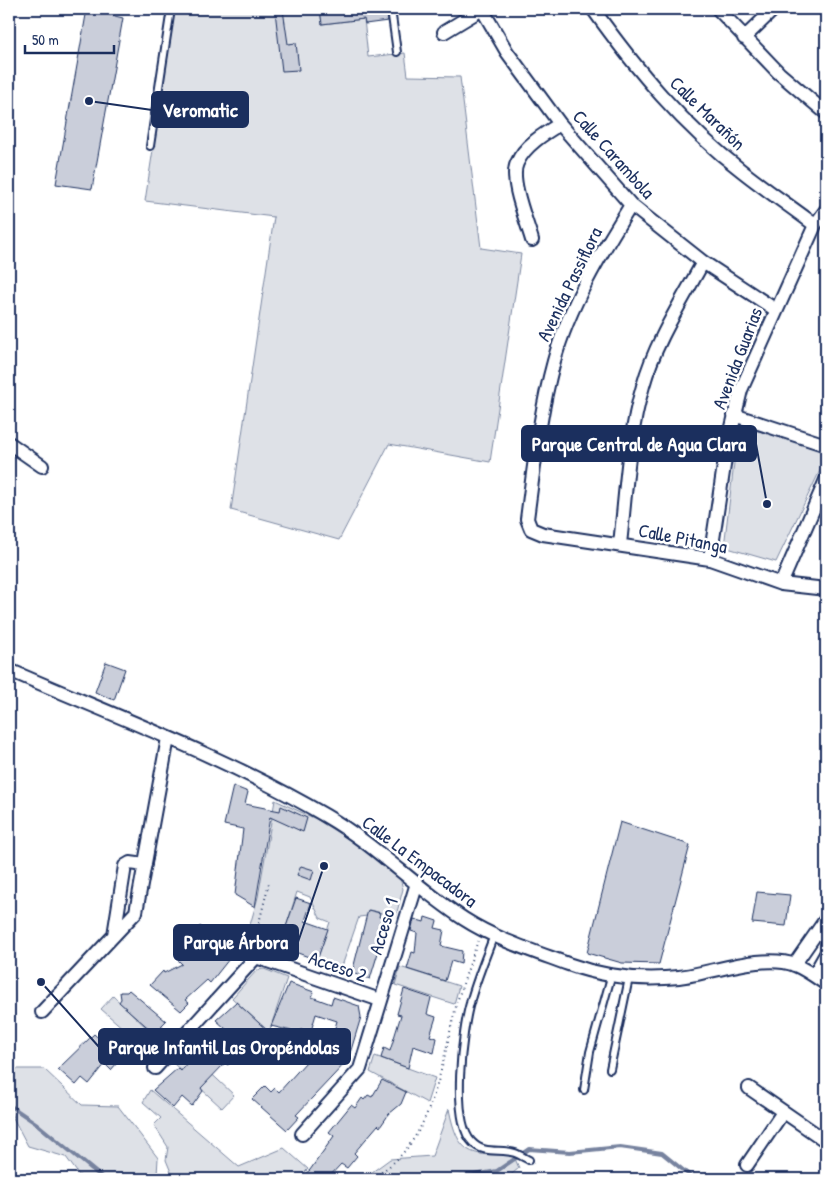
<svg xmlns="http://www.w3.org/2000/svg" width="835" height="1188" font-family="'Patrick Hand',sans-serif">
<rect width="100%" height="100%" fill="#fff"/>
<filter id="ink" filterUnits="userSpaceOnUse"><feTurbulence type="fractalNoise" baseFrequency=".02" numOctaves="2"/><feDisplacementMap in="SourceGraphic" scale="10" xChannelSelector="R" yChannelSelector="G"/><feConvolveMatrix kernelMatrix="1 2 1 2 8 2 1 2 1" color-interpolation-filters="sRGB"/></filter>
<g filter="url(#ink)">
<path fill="#dee1e7" stroke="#7c88a2" d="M175,9h145l2,15 42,-5 4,38 37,-4 3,23 52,1 21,171 40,6 -31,208 -101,-18 -50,96 -108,-30 43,-293 -129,-16z
M745,431h14l61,18 6,9 -50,104 -52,-15 13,-109z
M275,800l41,19 40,25 44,34 3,11 -7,27 -27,-6 -2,6 -8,1 -18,52 -24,-9 13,-38 -10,-4 -10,-21 -13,-5 -19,61 -19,-7 -2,4 -13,-4 14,-49z
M400,967l59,19 -5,18 -59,-19z
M264,969l23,9 -18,54 -37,-34 25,-28z
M113,996l51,48 -6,7 -11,-2 -46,-40z
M185,1049l49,46 -12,13 -49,-45z
M375,1056l60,22 -8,25 -57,-31z
M15,1069h29l38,36 36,1 40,52 -1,17 16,2 -7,-17 2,-13 -14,-22 7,-7 -18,-16 7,-12 89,77 45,-19 24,21 -10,10h-216l-16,-22 -38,-11 -17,-32 -2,-1v-36z
M449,1109c9,45 20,48 64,45l6,14 -13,11h-152l14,-4 22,-16 42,-3z"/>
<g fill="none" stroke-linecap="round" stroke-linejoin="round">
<path stroke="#77839f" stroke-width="4" d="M9,1105l28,19 67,55
M452,1179l45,-8 32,-22 41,3 50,-5 42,6 32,26"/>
</g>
<path fill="#caceda" stroke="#1b2f5e" d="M87,9h21l-1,5 16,4 -31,171 -36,-5z
M320,9h66l2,12 -23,3 -1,-5 -42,5z
M283,10l5,34 8,-1 3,27 -17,1 -7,-60z
M106,662l19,7 -11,31 -19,-8z
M233,786l15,6 -3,12 35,7 1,-5 26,12 -4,14 -33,-15 -15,90 -20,-12 8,-66 -19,-4z
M620,822l70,23 -31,119 -37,-1 -35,-10z
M301,866l13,4 -3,10 -14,-5z
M757,892l33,3 -4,31 -34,-3z
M296,898l15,5 -6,18 23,8 -11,31 -22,-8 1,-3 -16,-5z
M368,910l12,3 -1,4 9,3 -18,59 -18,-6z
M425,917l12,4 -2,7 9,2 -3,16 21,5 -1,13 -10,-3 -6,20 -38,-12 5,-17 3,1 2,-20 -6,-2 3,-12 10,3z
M200,926l33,28 -23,29 -3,-3 -22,20 4,3 -8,8 -31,-26 13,-14 1,2 18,-9 -5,-5 12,-13 -4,-3z
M289,983l25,9 -2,5 19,7 2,-7 26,9 2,11 -13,43 -52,55 3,2 -12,13 -35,-31 13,-13 6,6 4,-4 4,4 36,-40 10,9 12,-40 -21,-7 -5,17 -10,-2 -1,4 -29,-7z
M404,989l27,9 -4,16 9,3 -6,19 7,2 -3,15 -21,-7 -5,22 -27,-10 3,-10 6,3 11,-36 -4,-1z
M129,990l37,31 -5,5 8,7 -7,7 -43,-38 2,-3 -1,-7h7z
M236,1002l34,31 -12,13 -4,-3 -9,14 -5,-5 -12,13 -3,-2 -24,25 2,3 -11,15 -10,-9 -9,11 -20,-18 25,-22 3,3 13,-18 3,3 8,-9 3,2 14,-14 4,-6 -10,-9z
M119,1027l17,15 -11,15 -2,-1 -12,14 -6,-6 -16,20 -7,-6 -6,7 -18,-16 36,-35 13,12z
M382,1080l24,12 -5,12 -12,10 -9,13 -2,-2 -24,28 3,3 -10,12 -6,-4 -14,15h-28l11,-9 24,-34 -5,-4 22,-27 4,3 7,-10 2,2 4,-5 4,2z"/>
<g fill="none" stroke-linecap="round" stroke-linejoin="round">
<g stroke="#1b2f5e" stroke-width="10">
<path id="lane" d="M391,9l6,43
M150,146l21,-137
M494,935c-8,22 -18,45 -24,68 -8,28 -19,118 2,139 12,13 29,6 43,11 5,2 10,5 14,7
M610,1069l19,-91
M584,1090l6,-38 21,-75"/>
</g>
<g stroke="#1b2f5e" stroke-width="16">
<path id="street" d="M482,9l25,43 53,72 71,81 72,57 73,48
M593,9c43,60 90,117 149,162 24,19 49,36 73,54
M718,9l61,64 47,40
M444,32l38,-23
M744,38l30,-29
M631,205c-30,48 -62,101 -77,156 -14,51 -20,105 -27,158l4,10 12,5 167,25 71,25 45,5
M532,240c-5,-18 -23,-61 -15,-77 7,-17 28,-30 43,-39
M734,415l92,30
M9,443l33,23
M620,544c6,-52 8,-108 23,-158 12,-44 39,-85 60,-124
M710,559l16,-107 15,-62 74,-165 11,-15
M781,584l45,-104
M9,670c106,46 217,87 317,146 50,29 89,71 138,103 31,20 69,32 104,45 36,13 72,17 111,13 34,-4 84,-24 116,-12 12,5 21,12 31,19
M114,935l11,-69 5,-3 15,2
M794,965l32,-46
M814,975l12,-21
M42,1012l94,-100 32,-174
M155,1068l101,-111 124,43
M749,1088l77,53
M302,1134l58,-65 57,-186
M747,1165l36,-53"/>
</g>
<path stroke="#1b2f5e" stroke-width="2" stroke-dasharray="1 4" stroke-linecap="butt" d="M253,946l3,-13 3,-2 -1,-4 11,-44
M368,1179c67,-30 73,-118 90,-180 6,-19 13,-39 20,-58"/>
<use href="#lane" stroke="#fff" stroke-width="6"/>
<use href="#street" stroke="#fff" stroke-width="12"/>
</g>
</g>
<g text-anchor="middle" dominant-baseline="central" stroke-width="5" stroke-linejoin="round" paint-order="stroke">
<g font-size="19" fill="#1b2f5e" stroke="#fff">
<text transform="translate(708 113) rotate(44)">Calle Marañón</text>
<text transform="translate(614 154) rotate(48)">Calle Carambola</text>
<text transform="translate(569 284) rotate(-64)">Avenida Passiflora</text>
<text transform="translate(737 358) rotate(-69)">Avenida Guarias</text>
<text transform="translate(683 538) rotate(11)">Calle Pitanga</text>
<text transform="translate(420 861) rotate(37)">Calle La Empacadora</text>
<text transform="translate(383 926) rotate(-73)">Acceso 1</text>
<text transform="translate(338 966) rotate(19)">Acceso 2</text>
</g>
</g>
<path fill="none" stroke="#1b2f5e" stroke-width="2" d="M89 101L152 110M767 504L756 444M324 866L298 942M41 982L99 1047"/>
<g fill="#1b2f5e" stroke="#fff" stroke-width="2">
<circle cx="89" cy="101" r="5"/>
<circle cx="767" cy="504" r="5"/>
<circle cx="324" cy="866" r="5"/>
<circle cx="41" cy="982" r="5"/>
</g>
<g fill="#1b2f5e" stroke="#1b2f5e" stroke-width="2">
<rect x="152" y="92" width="96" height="35" rx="5"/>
<rect x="522" y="426" width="234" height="35" rx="5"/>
<rect x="174" y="925" width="124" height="35" rx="5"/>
<rect x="99" y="1029" width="251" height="35" rx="5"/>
</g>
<g font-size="20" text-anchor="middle" font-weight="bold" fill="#fff">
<text x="200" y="117">Veromatic</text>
<text x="639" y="451">Parque Central de Agua Clara</text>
<text x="236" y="949">Parque Árbora</text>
<text x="224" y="1054">Parque Infantil Las Oropéndolas</text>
</g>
<rect width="835" height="1188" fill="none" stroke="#fff" stroke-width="30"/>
<rect x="15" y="15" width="805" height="1158" fill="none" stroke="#1b2f5e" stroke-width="2" filter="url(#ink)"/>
<path d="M25 45v8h89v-8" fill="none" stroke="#1b2f5e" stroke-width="2.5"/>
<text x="32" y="45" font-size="15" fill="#1b2f5e" stroke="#ffffff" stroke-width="4" paint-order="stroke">50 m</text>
</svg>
